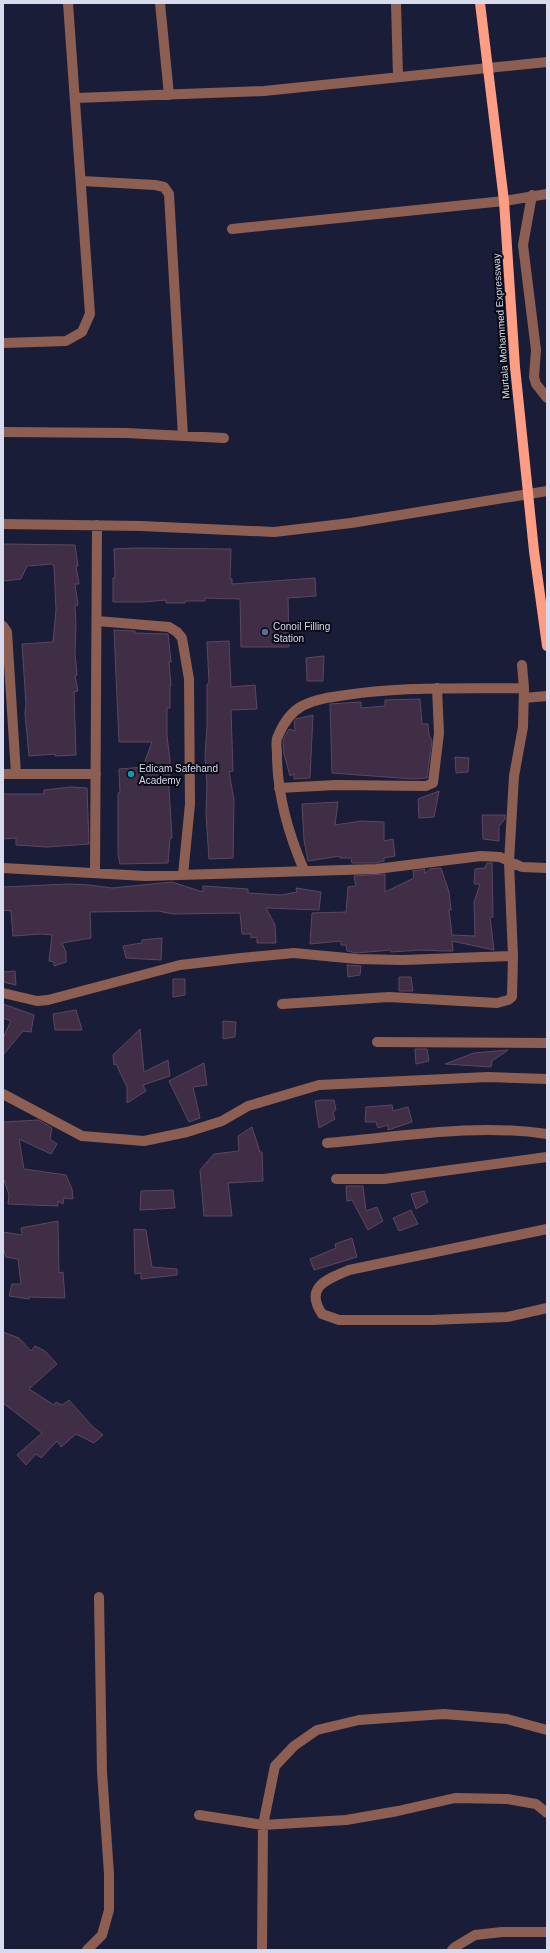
<svg xmlns="http://www.w3.org/2000/svg" width="550" height="1953" font-family="Helvetica,sans-serif">
<rect width="100%" height="100%" fill="#1a1d37"/>
<path fill="#402d46" stroke="#5b4761" d="M3,544l72,1 3,21h-2l3,18h-4l3,21 -3,1 1,19 -1,27 2,23 -2,1 3,15 -4,1 2,63 -21,1v-2l-26,2 -4,-43 1,-9 -4,-60 31,-2 3,-32 -2,-44 -2,-2 -25,2 -6,13 -18,2z
M137,548l94,1 -1,30h2v5l83,-6 1,18 -28,2 1,49h-48l-1,-48 -35,-1v3h-20v2h-19v-3l-23,2h-30v-24h2l-1,-29z
M114,630l21,1v2l33,1 3,28h-2l2,24h-1v22h-3v28l3,24 -1,28 3,50h-2l-2,25 -48,1 -2,-10v-61h2l-1,-24 25,-2 1,-6 7,-19h-33z
M229,641l2,46 24,-2 2,24 -26,1 2,61 -4,1 5,28 -1,58 -24,1 -3,-45 1,-30 -2,-29 2,-29v-41l2,-3 -2,-40z
M324,656l-1,25h-16l-1,-23z
M420,699l2,25h6l1,11 3,6 -5,37 -14,1 -81,-6 -2,-69 31,-2v6l24,-2v-6z
M313,715l-3,63 -16,1v-5l-4,2 -6,-22 -1,-14 6,-11 6,2 -1,-9 2,-3z
M455,757l14,1 -1,14 -12,1z
M71,787l16,1 2,56 -42,3 -31,-2v-7l-13,1v-45h41v-4z
M439,791l-5,26 -15,1 -1,-19z
M338,802l-3,23 26,-4 23,1v19l9,-2 2,17 -11,2v3l-8,2h-24l-1,-5h-11v-2l-32,5 -4,-21 -2,-36z
M482,815h23v4l-6,7v15l-16,-2z
M487,863h5l1,54h-3l4,33 -42,-9 1,10h-8l-24,-1 -30,2v-2l-34,3 -10,-2 -1,-6h-5v-4l-31,3 2,-31 34,-1 2,-25 8,-1 -2,-10 31,-2v18l29,-14 -1,-7 12,-2 -1,5 6,-5 11,-1 8,24 2,18h-2l3,25 23,1 -1,-34 6,-18h-6l1,-15 10,-1z
M172,882l31,10v-6l45,3v4l33,2 16,-3 -1,-4 25,4 -2,18 -53,-2 9,17 1,18h-19v-6l-6,1v-4h-9l-2,-21 -67,1 -15,-3 -68,1 1,26 -29,5 4,9v10l-12,4v-4l-5,-1 3,-26 -11,-1 -28,2 -2,-25 -8,-1v-23l66,-3 21,1 22,3z
M162,938l-1,22 -35,-2 -3,-12 19,-3v-3z
M347,965l14,1 -1,9 -12,2z
M15,971l1,14 -13,-3v-10z
M399,977h12l2,14h-14z
M173,979h12v16l-12,2z
M3,1004l31,11 -3,17 -8,-1 -20,24v-17l8,-17 -8,-3z
M76,1010l6,20h-27l-2,-16z
M223,1021l13,1 -1,15 -12,2z
M140,1029l4,43 24,-12 2,16 -27,9 3,6 -19,12v-16l-11,-23 -2,1 -1,-10z
M415,1049h12l2,12 -13,3z
M508,1050l-16,11 -1,6 -46,-3 29,-11z
M204,1063l3,22 -14,2 7,31 -11,4 -20,-41z
M322,1100h12l2,10 -3,2 2,7 -16,9 -4,-27z
M392,1105l1,6 15,-4 4,15 -24,8v-5l-10,3 -2,-6h-11l1,-15z
M39,1120l13,8 -2,11 7,5 -6,10 -32,-15 5,30 42,6 6,14 1,10 -9,-1 -1,6 -5,-3v5l-50,-2 1,-9 -6,-18v-55z
M252,1127l8,25h2l1,29 -35,2 4,33h-28l-4,-46 14,-16 25,-3 -1,-15z
M346,1186h17l3,25 11,-4 6,14 -15,9 -16,-30 -5,1z
M173,1190l2,18 -35,2 1,-19z
M424,1191l4,11 -12,7 -5,-15z
M411,1210l7,14 -19,7 -6,-13z
M58,1221l1,52 4,-1 2,26 -36,-1v2l-20,-3 3,-12h9l-3,-25 -12,-2 -3,-9v-16l19,3 -1,-7z
M134,1229l12,1 6,37 25,2v6l-36,4v-6l-6,1z
M352,1238l5,19 -43,13 -4,-11 26,-11 -1,-4z
M3,1332l16,6 12,13 4,-5 10,5 12,13 -28,25 25,16 2,-3 6,3 7,-5 23,26 11,9 -9,8 -18,-9 -15,13 -4,-6 -16,17 -5,-4 -10,11 -9,-10 25,-22 -39,-30z"/>
<g fill="none" stroke-linecap="round" stroke-linejoin="round">
<path stroke="#8d5f53" stroke-width="10" d="M160,3l9,92
M396,3l2,74
M76,98l188,-7 283,-29
M82,181l73,4 9,2 5,7 14,242
M532,195l-9,50 13,105 -2,27 2,7 11,14
M232,229l272,-28 43,-7
M3,343l63,-2 16,-9 8,-18 -22,-311
M3,432l123,1 98,5
M3,524l138,2 133,6 77,-9 196,-32
M97,621l72,6 8,5 5,6 7,41 1,125 -7,71
M3,626l4,6 9,142
M524,698l23,-2
M3,774h93
M279,788l57,-3 90,1 7,-3 6,-50 -2,-45
M3,868l142,8 231,-7 105,-13 19,1 22,10 25,1
M304,870c-16,-37 -27,-75 -27,-116 0,-6 -2,-14 1,-18 5,-12 13,-24 24,-30 14,-7 29,-9 44,-11 59,-9 119,-6 178,-7
M95,873l2,-348
M3,993l34,8 11,-1 132,-35 61,-7 53,-5 63,6 46,1 110,-4
M282,1004l107,-7 108,6 11,-3 4,-3 1,-41 -4,-94 5,-86 9,-49 1,-39 -2,-23
M377,1042l170,1
M3,1094l79,42 62,5 43,-9 35,-11 26,-15 71,-21 169,-8 59,2
M327,1143c73,-6 147,-20 220,-9
M336,1179h48l163,-22
M547,1229l-198,41c-22,9 -45,17 -27,44l17,6h92l76,-3 40,-9
M199,1815l64,10 83,-5 52,-9 57,-13 52,1 29,5 11,9
M87,1950l15,-15 7,-25v-36l-7,-102 -3,-175
M262,1950l1,-125 12,-59 19,-20 23,-16 42,-10 85,-6 63,5 40,11
M452,1950l3,-3 20,-12 27,-3h45"/>
<path stroke="#fc9d84" stroke-width="10" d="M480,3l24,198 11,166 19,184 13,95"/>
</g>
<circle fill="#5c6f8a" stroke="#070914" stroke-width="1.5" cx="265" cy="632" r="4"/>
<circle fill="#0f9aa8" stroke="#070914" stroke-width="1.5" cx="131" cy="774" r="4"/>
<g text-anchor="middle" dominant-baseline="central" stroke-width="4" stroke-linejoin="round" paint-order="stroke">
<g font-size="10" fill="#d8dbed" stroke="#070914">
<text transform="translate(501 326) rotate(-94)">Murtala Mohammed Expressway</text>
</g>
<g font-size="10" fill="#d8dbed" stroke="#070914" text-anchor="start">
<text x="273" y="626">Conoil Filling<tspan x="273" dy="12">Station</tspan></text>
<text x="139" y="768">Edicam Safehand<tspan x="139" dy="12">Academy</tspan></text>
</g>
</g>
<rect width="550" height="1953" fill="none" stroke="#d8dbed" stroke-width="8"/>
</svg>
